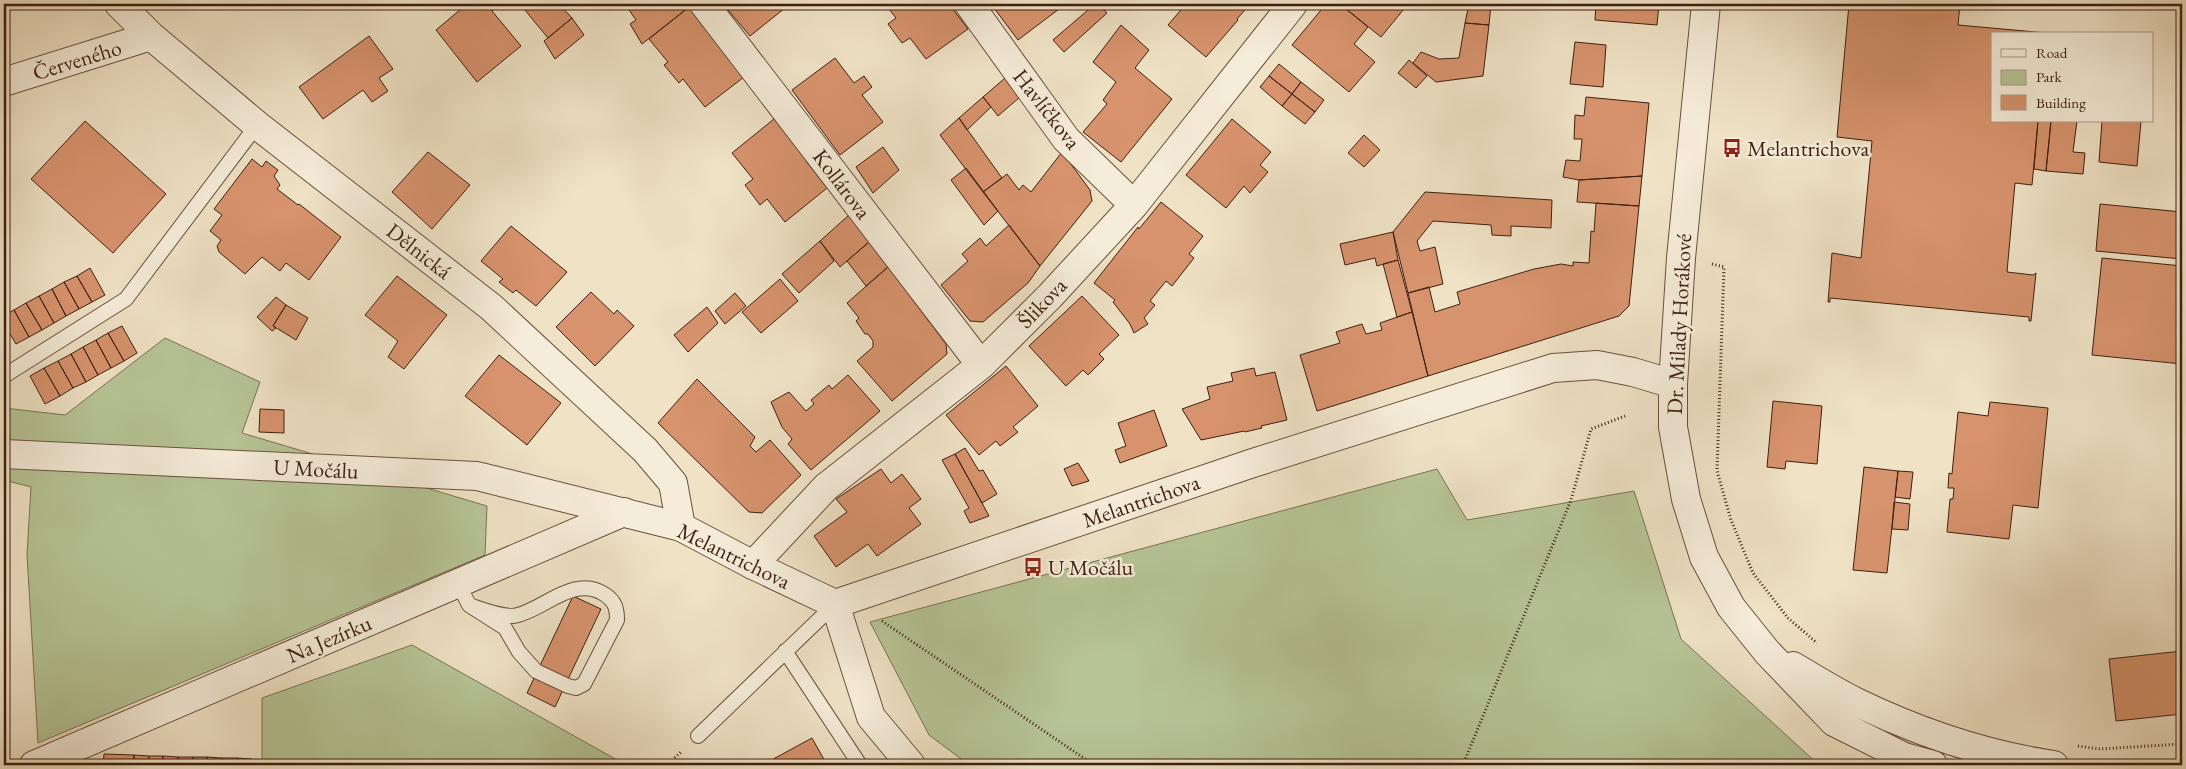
<svg xmlns="http://www.w3.org/2000/svg" width="2186" height="769" font-family="'EB Garamond',serif">
<rect width="100%" height="100%" fill="#efe2c5"/>
<filter id="stains"><feTurbulence type="fractalNoise" baseFrequency=".004" numOctaves="4"/><feColorMatrix values="0 0 0 0 .2 0 0 0 0 .09 0 0 0 0 .02 0 0 0 .5 -.17"/></filter>
<radialGradient id="worn" r=".72"><stop offset=".6" stop-color="#630" stop-opacity="0"/><stop offset="1" stop-color="#630" stop-opacity=".3"/></radialGradient>
<path fill="#b6c496" stroke="#7a7253" d="M165,338l95,44 -18,51 245,73 -2,49 -447,188 -11,-189 4,-67 -27,-7v-72l61,7z
M1437,469l30,51 167,-29 47,148 138,126h-850l-40,-30 -59,-113z
M412,645l214,120h-364v-67z"/>
<path fill="#d7936d" stroke="#3e1f10" d="M467,4h27l3,3 -5,4 29,35 -44,36 -41,-52z
M520,4h21l4,5 7,-5h7l13,14 -24,20z
M625,4h61l3,3 -47,37 -12,-20 6,-4z
M723,4h67l-40,32z
M885,4h64l19,25 -42,30 -16,-21 -8,5 -14,-19 8,-6z
M991,4h70l2,2 -45,34z
M1095,4h3l9,9 -43,39 -11,-12z
M1186,4h64l-13,15 1,1 -32,37 -38,-32z
M1326,4h14l28,23 -14,17 21,18 -26,30 -57,-47z
M1340,4h68l-27,33z
M1469,4h22l-2,21 -24,-2z
M1596,4h63l-2,21 -62,-5z
M1849,4h111l-2,21 89,8 -55,1v87h46l-6,64 -17,-2 -8,89 26,3 3,-2 -5,48h-2v-4l-199,-19v4h-2l4,-49 29,5 11,-117 -35,-4z
M689,7l55,70 -39,30 -22,-28 -4,4 -15,-18 4,-3 -19,-23z
M572,18l12,17 -29,24 -11,-18z
M1465,23l24,2 -6,51 -47,6 -23,-19 8,-11 18,7 20,-1z
M1121,25l28,25 -14,18 37,31 -51,63 -38,-30 24,-28 -4,-4 13,-18 -23,-20z
M369,36l24,33 -14,9 9,13 -16,11 -9,-12 -40,29 -24,-32z
M1575,42l31,3 -3,42 -33,-3z
M835,58l19,25 10,-7 8,11 -10,8 21,27 -43,33 -48,-65z
M1409,60l18,16 -11,12 -18,-15z
M1279,64l22,18 -9,12 -23,-18z
M1269,76l23,18 -10,12 -22,-19z
M1005,78l15,19 -22,19 -15,-19z
M1301,82l23,18 -9,12 -23,-18z
M1292,94l23,18 -10,12 -23,-18z
M983,97l8,10 -24,23 -8,-12z
M1586,97l63,6 -7,73 -63,4 -16,-3 3,-17 14,1 2,-22h-8l1,-24 9,1z
M959,118l43,60 -19,14 -43,-57z
M774,119l34,41 -2,1 21,27 -42,34 -18,-23 -7,6 -15,-20 8,-6 -21,-26z
M1232,119l39,33 -11,13 8,7 -18,21 -6,-7 -18,22 -40,-33z
M85,121l81,73 -53,59 -82,-74z
M2038,121h13l-5,50 -12,-2z
M2051,121h26l-4,31 12,1 -2,21 -37,-3z
M2102,121h39l-4,45 -38,-4z
M1364,135l16,15 -16,17 -16,-14z
M883,147l16,23 -26,23 -17,-26z
M428,152l42,33 -38,44 -40,-37z
M1062,152l28,38 2,11 -52,65 -57,-74 24,-18 12,16 4,-5 8,7z
M252,159l10,8 4,-6 12,9 -4,6 6,9 -3,4 21,16 1,-1 42,33 -32,43 -23,-17 -6,8 -18,-14 -17,17 -26,-22 -2,-6 4,-6 -11,-9 12,-16 -8,-6z
M966,168l32,43 -14,14 -33,-45z
M1642,176l-3,30 -62,-4 2,-22z
M1425,192l127,8 -1,28 -40,-2v10l-19,-1 -1,-10 -58,-4 -16,20 3,10 15,-4 8,37 -35,9 -15,-61z
M1161,202l42,34 -14,18 5,4 -22,28 -6,-5 -16,20 5,4 -11,13 4,6 -14,9 -4,-9 -17,-22 2,-2 -21,-17 44,-56 1,2z
M1596,203l43,3 -10,100 -10,10 -191,60 -20,-83 21,-6 6,25 25,-8 -3,-12 77,-23 27,-5 12,2v-4l16,1 2,-32 3,1z
M2100,204l82,8v47l-86,-8z
M849,215l20,27 -29,25 -20,-26z
M1009,225l31,41 -12,17 -45,39 -13,-1 -29,-36 27,-24 -6,-7 18,-16 6,8z
M511,226l56,46 -31,34 -20,-16 -3,3 -14,-11 4,-3 -22,-18z
M1393,232l5,28 -21,6 -2,-8 -30,7 -5,-21z
M820,241l14,20 -35,32 -17,-19z
M869,242l19,25 -22,19 -19,-25z
M2102,258l80,8v98l-90,-9z
M1398,260l14,52 -15,5 -14,-53z
M888,267l58,77 1,10 -55,47 -35,-40 16,-14v-6l-5,-7h-3l-9,-13 3,-3 -12,-15z
M90,268l15,27 -13,7 -15,-26z
M77,276l15,26 -13,7 -15,-27z
M397,276l50,39 -43,54 -16,-12 10,-16 -33,-26z
M780,279l18,22 -37,32 -19,-21z
M64,282l15,27 -13,7 -14,-27z
M52,289l14,27 -12,7 -15,-27z
M591,292l23,22 3,-4 17,16 -39,40 -39,-39z
M735,293l11,13 -21,18 -10,-13z
M39,296l15,27 -12,7 -16,-27z
M1082,296l37,39 -20,19 5,5 -16,16 -5,-5 -17,16 -37,-40z
M276,297l10,8 -13,21 3,2 -4,3 -15,-14z
M26,303l16,27 -13,7 -15,-27z
M286,305l22,13 -12,22 -23,-14z
M707,307l11,16 -30,29 -14,-17z
M14,310l15,27 -13,7 -12,-20v-9z
M1412,312l16,64 -111,35 -17,-56 40,-12 -4,-11 26,-8 4,10 16,-4 -2,-7z
M122,326l15,27 -13,8 -16,-28z
M108,333l16,28 -13,7 -15,-28z
M96,340l15,28 -13,7 -15,-28z
M83,347l15,28 -12,7 -15,-28z
M71,354l15,28 -13,6 -15,-27z
M499,355l62,48 -34,42 -62,-49z
M58,361l15,27 -13,8 -16,-28z
M1006,366l32,40 -25,21 5,5 -18,14 -4,-5 -17,14 -33,-40z
M44,368l16,28 -15,8 -15,-28z
M1254,368l2,8 19,-4 12,48 -26,6 1,2 -17,4 -1,-1 -43,9 -19,-31 28,-10 -3,-12 26,-6 -2,-8z
M848,375l32,36 -69,59 -23,-26 4,-5 -10,-12 -11,-25 18,-10 17,19 8,-7 -3,-4 18,-15 3,4z
M697,379l58,58 -5,9 6,6 14,-12 31,35 -39,38 -13,-1 -91,-89z
M1773,401l49,5 -5,58 -31,-3 -1,8 -18,-2z
M1990,402l58,6 -10,100 -25,-3 -4,34 -62,-7 3,-33h3l1,-11h-6l1,-15 3,1 6,-62 30,4z
M260,409l24,1v23l-25,-1z
M1154,410l13,36 -47,17 -5,-13 11,-4 -8,-23z
M965,448l14,23 4,-1 14,24 -15,9 -27,-49z
M955,454l27,49 7,13 -19,7 -6,-12 5,-3 -27,-48z
M1078,463l11,18 -17,5 -8,-17z
M1864,467l34,4 -11,102 -34,-3z
M881,469l10,14 11,-9 19,25 -12,9 12,16 -44,32 -9,-12 -32,23 -22,-31 33,-24 -11,-13z
M1898,471l15,1 -3,27 -15,-2z
M1894,502l16,2 -2,26 -16,-1z
M573,596l28,13 -46,98 -28,-14z
M2182,651v63l-66,7 -7,-62z
M812,738l15,27h-59l-2,-2z
M104,754l30,1v10h-31z
M134,755l15,1 -1,9h-14z
M149,756h14v9h-15z
M163,756l15,1v8h-15z
M178,757h15v8h-15z
M193,757h14v8h-14z
M207,757l15,1v7h-15z
M222,758h15l-1,7h-14z
M237,758l15,1v6h-16z"/>
<g fill="none" stroke-linecap="round" stroke-linejoin="round">
<g stroke="#6a503d" stroke-width="16">
<path id="service" d="M4,376l122,-77 131,-174
M458,583l11,22 36,23 14,24 17,19 32,15 8,2 8,-4 33,-64c0,-12 -2,-19 -13,-26 -29,-19 -59,14 -86,21 -13,4 -37,-6 -49,-10
M785,651l75,114
M698,736l137,-132"/>
</g>
<g stroke="#6a503d" stroke-width="30">
<path id="minor" d="M119,4l32,32 106,89 234,182 154,143 28,33 8,44
M704,4l277,361
M969,4l97,135 68,66
M4,82l147,-46
M753,565l73,-78 155,-122 69,-69 84,-91 159,-201
M835,604l36,113 40,48
M34,765l590,-253"/>
</g>
<g stroke="#6a503d" stroke-width="30">
<path id="tertiary" d="M1706,4l-25,254 -8,126v43l13,72 18,58 27,50 36,45 67,70 70,35 29,8
M4,454l473,22 204,51 72,38 82,39 418,-141 300,-95 44,-3 36,7 40,12
M1793,666c20,12 41,25 63,36 62,30 129,53 198,63"/>
</g>
<path stroke="#3e1f10" stroke-width="3" stroke-dasharray="1 2.5" stroke-linecap="butt" d="M1712,264l12,3 -7,204 14,49 22,53 35,45 29,25
M882,621l212,144
M2078,746l22,3 82,-5
M667,765l14,-13
M1463,765l108,-265 20,-71 34,-13"/>
<use href="#service" stroke="#f5ecd9" stroke-width="14"/>
<use href="#minor" stroke="#f5ecd9" stroke-width="28"/>
<use href="#tertiary" stroke="#f5ecd9" stroke-width="28"/>
</g>
<defs>
<g id="bus-bare" transform="scale(1.5)"><path d="M-5-6H5V4H4V6H2V4H-2V6H-4V4H-5ZM-3.5-4V0h7V-4ZM-3.5 1.2v1.5H-2V1.2ZM2 1.2v1.5H3.5V1.2Z" fill="#8f2418" stroke="#f5ecd9" stroke-width="2.5" paint-order="stroke"/></g>
</defs>
<g fill-rule="evenodd">
<use href="#bus-bare" x="1732" y="148"/>
<use href="#bus-bare" x="1033" y="567"/>
</g>
<g text-anchor="middle" dominant-baseline="central" stroke-width="5" stroke-linejoin="round" paint-order="stroke">
<g font-size="22" fill="#3e1f10" stroke="#f5ecd9">
<text transform="translate(77 60) rotate(-17)">Červeného</text>
<text transform="translate(1047 109) rotate(52)">Havlíčkova</text>
<text transform="translate(842 184) rotate(53)">Kollárova</text>
<text transform="translate(419 251) rotate(38)">Dělnická</text>
<text transform="translate(1042 303) rotate(-46)">Šlikova</text>
<text transform="translate(1679 324) rotate(-87)">Dr. Milady Horákové</text>
<text transform="translate(316 469) rotate(3)">U Močálu</text>
<text transform="translate(1141 501) rotate(-19)">Melantrichova</text>
<text transform="translate(734 556) rotate(26)">Melantrichova</text>
<text transform="translate(329 639) rotate(-23)">Na Jezírku</text>
</g>
<g font-size="22" fill="#3e1f10" stroke="#f5ecd9" text-anchor="start">
<text x="1747" y="148">Melantrichova</text>
<text x="1048" y="567">U Močálu</text>
</g>
</g>
<rect width="2186" height="769" fill="none" stroke="#efe2c5" stroke-width="20"/>
<rect x="5" y="5" width="2176" height="759" fill="none" stroke="#3e1f10" stroke-width="2.5"/>
<rect x="10" y="10" width="2166" height="749" fill="none" stroke="#3e1f10"/>
<rect x="1991" y="32" width="162" height="90" fill="#f5ecd9" stroke="#ac9a89"/>
<rect x="2001" y="49" width="25" height="8" fill="#f5ecd9" stroke="#ac9a89"/>
<text x="2036" y="58" font-size="15" fill="#3e1f10">Road</text>
<rect x="2001" y="70" width="25" height="15" fill="#b6c496" stroke="#ac9a89"/>
<text x="2036" y="82" font-size="15" fill="#3e1f10">Park</text>
<rect x="2001" y="95" width="25" height="15" fill="#d7936d" stroke="#ac9a89"/>
<text x="2036" y="108" font-size="15" fill="#3e1f10">Building</text>
<rect width="100%" height="100%" filter="url(#stains)"/>
<rect width="100%" height="100%" fill="url(#worn)"/>
</svg>
